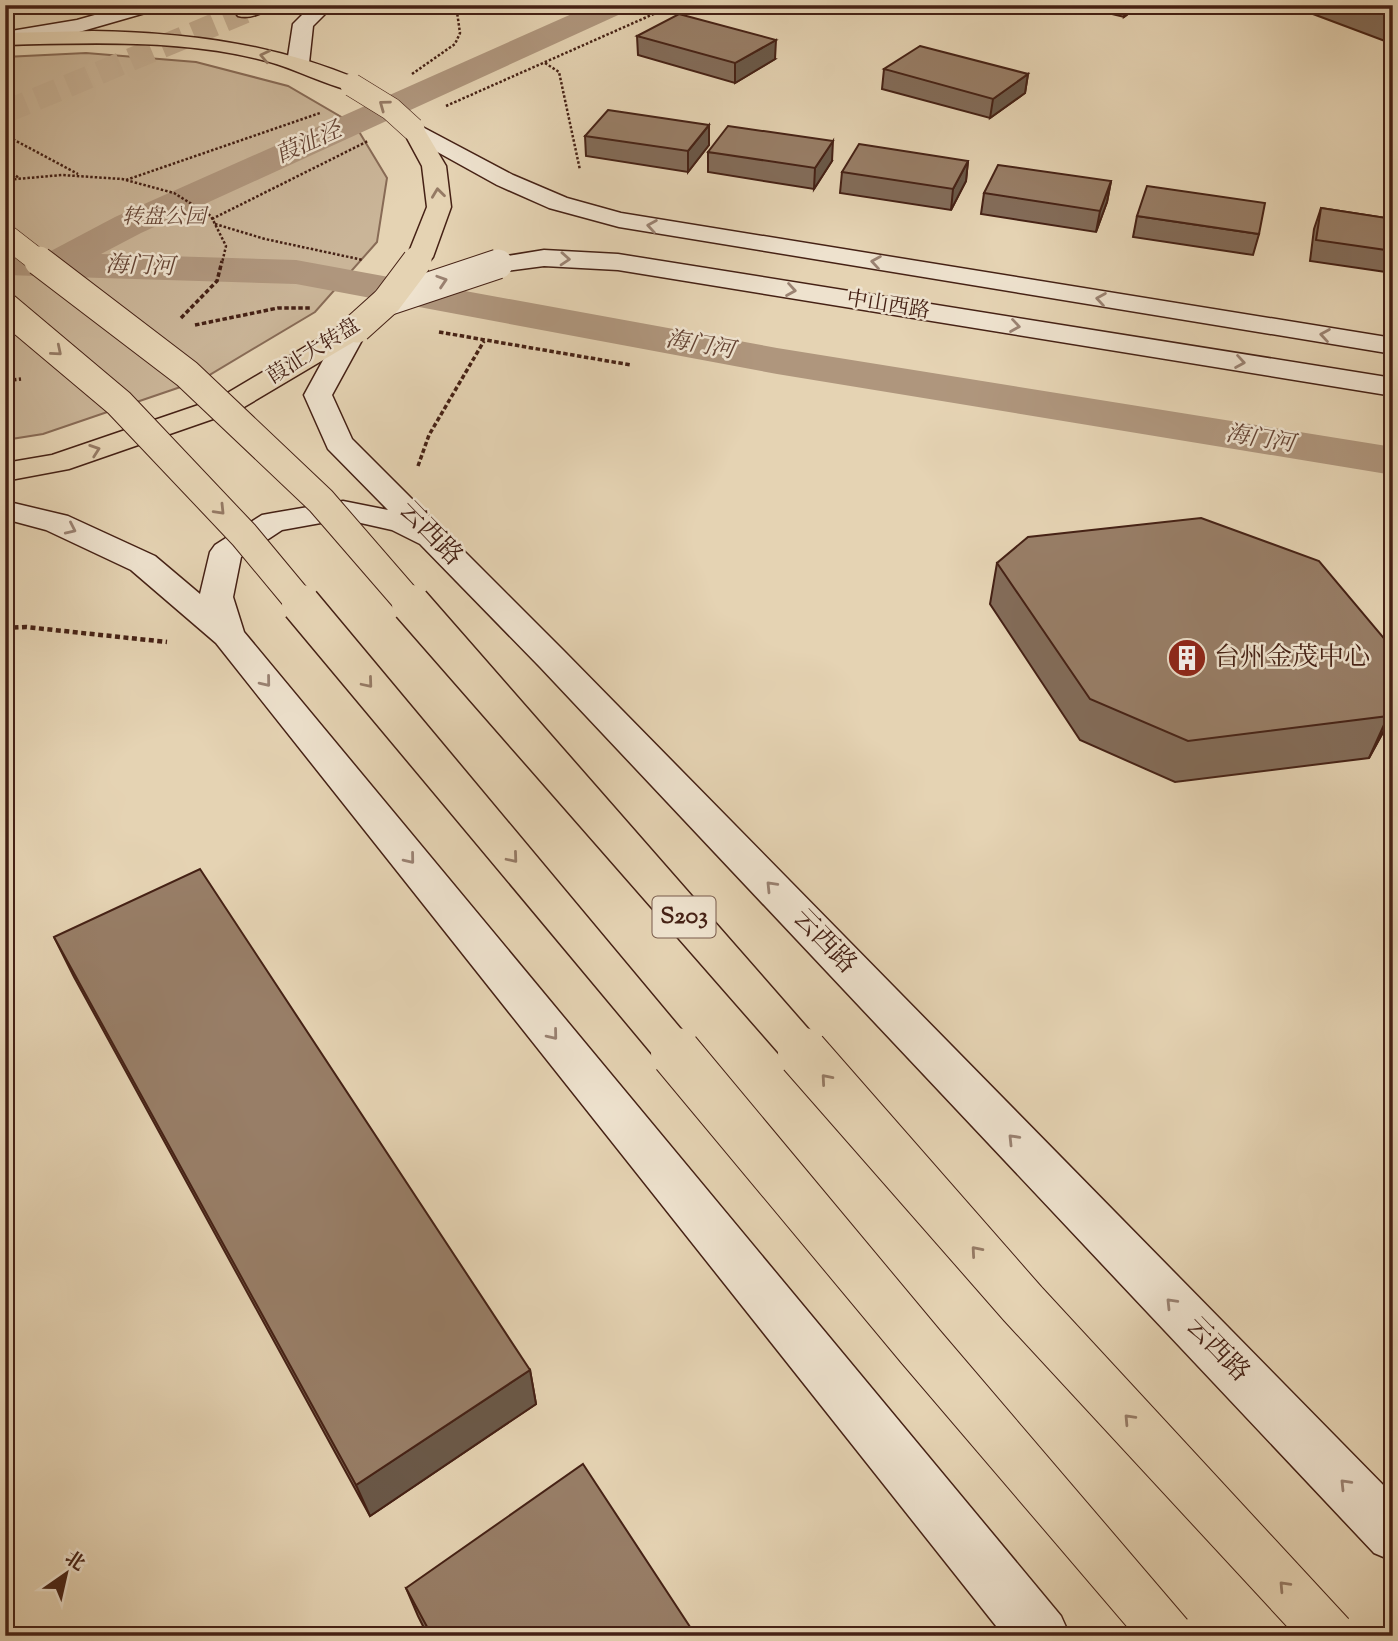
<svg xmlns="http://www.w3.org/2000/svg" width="1398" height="1641" font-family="'Sorts Mill Goudy','Noto Serif SC',serif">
<rect width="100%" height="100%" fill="#e5d3b3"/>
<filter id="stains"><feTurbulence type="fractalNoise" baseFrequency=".00286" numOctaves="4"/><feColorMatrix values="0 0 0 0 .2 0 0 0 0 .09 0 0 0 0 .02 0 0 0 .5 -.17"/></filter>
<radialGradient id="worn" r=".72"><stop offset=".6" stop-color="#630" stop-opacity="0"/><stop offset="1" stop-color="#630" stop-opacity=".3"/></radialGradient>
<path fill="#cab598" stroke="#886b56" stroke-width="2" d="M86,53l110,9 92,24 67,39 32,53 -10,64 -62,70 -114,68 -158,54 -38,6v-383z"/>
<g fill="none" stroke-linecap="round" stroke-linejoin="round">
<path fill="#af967d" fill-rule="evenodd" d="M592,5h40l-5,6 -486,222 -40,21 195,6 481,88 616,99v28l-616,-101 -481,-90 -291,-9v-24l42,2 68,-36z"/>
<path stroke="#c5af93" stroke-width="23" stroke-dasharray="23 11" stroke-linecap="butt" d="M5,112l240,-100"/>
<g stroke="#452115" stroke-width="3">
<path id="secondary" d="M130,5h32l-3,4 -80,23 -74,12v-12l72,-12z
M312,5h22l-21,21 -4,37 -4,4h-14l-4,-4 6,-39z
M413,122l100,53 54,23 54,15 772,125v16l-774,-127 -70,-19 -52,-23 -92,-51 -3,-5 3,-5z
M544,250l74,4 775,124v18l-775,-126 -74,-4 -46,6 -9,-3 -4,-5 4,-5z
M353,323l10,2 4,6 -35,64 20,44 212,212 829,844v66l-19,-8 -834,-886 -120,-123 -28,-14 -49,-11 -61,11 -41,27 -8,40 11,35 817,984 9,20h-66l-788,-993 -85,-73 -85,-40 -41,-11v-18l63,15 87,40 45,38 10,-42 5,-7 47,-30 11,-2 70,-12 45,9 -60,-61 -24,-54 35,-64 4,-6z"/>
</g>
<g stroke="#452115" stroke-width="3">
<path id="primary" d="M244,5h27c-7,9 -22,14 -33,11l-3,-4z
M93,31c96,2 178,12 267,49l3,5 -3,5 -8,1c-29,-7 -56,-22 -86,-30 -84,-22 -174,-18 -261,-16v-12z
M413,122l8,2 25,42 5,41 -18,50 -4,5 -9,3 -9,-3 -4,-5 20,-50 -5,-41 -20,-37 3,-5z
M357,320l10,2 4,6 -4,6 -128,76 -170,59 -64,12v-18l47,-8 167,-57 128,-76z"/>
</g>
<path stroke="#452115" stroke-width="2.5" stroke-dasharray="2.5 2" stroke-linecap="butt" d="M545,63l14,9 21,98
M412,74l43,-30 5,-11 -4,-28
M446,106l228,-101
M5,135l73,39
M5,168l14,10
M5,180l57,-5 60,4 52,14 37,23 15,30 -4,17
M126,180l194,-67
M212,219l156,-78
M215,224l50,15 98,21"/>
<path stroke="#452115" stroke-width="3.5" stroke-dasharray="4.5 2.5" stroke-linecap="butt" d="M181,318l36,-37 5,-20
M195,325l83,-17h32
M439,332l192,33
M5,381l16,-2
M418,466l11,-31 55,-94"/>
<path stroke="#452115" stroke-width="4.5" stroke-dasharray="5 3.5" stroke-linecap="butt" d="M5,628l21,-1 141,15"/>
<use href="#secondary" fill="#eee2ce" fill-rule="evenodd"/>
<use href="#primary" fill="#e5d3b3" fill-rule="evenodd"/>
<g stroke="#452115" stroke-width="31" stroke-linecap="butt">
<path id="secondary-bridge" d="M387,301l111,-37"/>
</g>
<g stroke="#452115" stroke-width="24" stroke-linecap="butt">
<path id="primary-bridge-far3" d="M352,85l39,24 22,20
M5,235l36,28
M416,263l4,-6"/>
</g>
<g stroke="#452115" stroke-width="31" stroke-linecap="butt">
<path id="primary-bridge-far2" d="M39,261l148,113 134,127 91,105
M5,307l114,96 125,132 59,71
M357,328l30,-27 30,-40"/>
</g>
<g stroke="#452115" stroke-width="41" stroke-linecap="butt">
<path id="primary-bridge-far1" d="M301,604l376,450
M411,604l394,450"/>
</g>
<g stroke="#452115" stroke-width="52" stroke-linecap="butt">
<path id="primary-bridge" d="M676,1053l245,294 247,289
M803,1053l220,251 307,332"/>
</g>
<use href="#secondary-bridge" stroke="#eee2ce" stroke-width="29"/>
<use href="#primary-bridge-far3" stroke="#e5d3b3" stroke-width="23"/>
<use href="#primary-bridge-far2" stroke="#e5d3b3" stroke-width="29"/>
<use href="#primary-bridge-far1" stroke="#e5d3b3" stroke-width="38"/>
<use href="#primary-bridge" stroke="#e5d3b3" stroke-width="50"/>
</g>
<path fill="#836c59" stroke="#452115" stroke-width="2" d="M1075,5h65l-16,12z
M1306,5h87v39l-88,-33z
M637,36l138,23 -40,24 -97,-28z
M884,69l144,5 -3,19 -35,25 -108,-29z
M709,125v20l-21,27 -102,-16 -1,-20z
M708,152l124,9 -18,28 -106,-17z
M968,161l-2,20 -15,29 -111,-17 2,-21z
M1111,181l-4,21 -11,30 -115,-18 3,-21z
M1321,208l72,11v54l-83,-12 4,-32z
M1137,216l122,18 -6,21 -120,-18z
M997,563l396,86v65l-24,44 -194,24 -95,-42 -90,-136z
M54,937l476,433 6,34 -166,112 -296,-539z
M406,1588l290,48h-268l-10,-20z"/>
<path fill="#6a5848" stroke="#452115" stroke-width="2" d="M1126,5h14l-16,12z
M776,40l-1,19 -40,24v-20z
M1028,74l-3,19 -35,25 3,-19z
M709,125v20l-21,27v-21z
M833,141l-1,20 -18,28 1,-21z
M968,161l-2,20 -15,29 2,-21z
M1111,181l-4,21 -11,30 4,-21z
M1393,707v7l-24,44 19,-42z
M530,1370l6,34 -166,112 -14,-31z"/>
<path fill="#987e67" stroke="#452115" stroke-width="2" d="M1369,5h24v9z
M679,14l97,26 -41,23 -98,-27z
M920,46l108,28 -35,25 -109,-30z
M608,110l101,15 -21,26 -103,-15z
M728,126l105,15 -18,27 -107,-16z
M859,144l109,17 -15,28 -111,-17z
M998,165l113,16 -11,30 -116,-18z
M1147,186l118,17 -6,31 -122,-18z
M1321,208l72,11v32l-77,-11z
M1201,518l118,43 74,88v58l-5,9 -200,25 -98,-42 -93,-136 31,-26z
M200,869l330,501 -174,115 -302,-548z
M583,1464l113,172h-264l-26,-48z"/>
<defs><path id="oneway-chevron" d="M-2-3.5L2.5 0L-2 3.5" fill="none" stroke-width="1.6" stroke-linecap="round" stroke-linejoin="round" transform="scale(1.75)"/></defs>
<g stroke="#957a64">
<use href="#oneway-chevron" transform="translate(265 56) rotate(-168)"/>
<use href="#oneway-chevron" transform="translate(384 105) rotate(-144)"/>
<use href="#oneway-chevron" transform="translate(438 193) rotate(-97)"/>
<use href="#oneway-chevron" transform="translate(57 351) rotate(40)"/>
<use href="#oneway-chevron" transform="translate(95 450) rotate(-19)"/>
<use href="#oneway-chevron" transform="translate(220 510) rotate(46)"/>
<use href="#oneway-chevron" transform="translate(368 683) rotate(50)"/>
<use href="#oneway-chevron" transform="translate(513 858) rotate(50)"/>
<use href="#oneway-chevron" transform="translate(826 1079) rotate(-131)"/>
<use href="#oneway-chevron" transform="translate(976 1251) rotate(-131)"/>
<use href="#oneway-chevron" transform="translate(1129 1419) rotate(-133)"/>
<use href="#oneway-chevron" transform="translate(1284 1586) rotate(-133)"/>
</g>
<g stroke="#9a8272">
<use href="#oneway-chevron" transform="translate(652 226) rotate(-171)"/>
<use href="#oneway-chevron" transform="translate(565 259) rotate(4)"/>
<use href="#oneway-chevron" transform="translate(876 262) rotate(-171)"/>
<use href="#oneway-chevron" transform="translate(442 281) rotate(-18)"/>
<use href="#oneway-chevron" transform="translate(791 290) rotate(9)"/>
<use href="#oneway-chevron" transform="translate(1101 299) rotate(-171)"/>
<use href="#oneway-chevron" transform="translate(1015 326) rotate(9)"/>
<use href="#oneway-chevron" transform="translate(1325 335) rotate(-171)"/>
<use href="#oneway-chevron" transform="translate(1240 362) rotate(9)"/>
<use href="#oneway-chevron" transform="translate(71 529) rotate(25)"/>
<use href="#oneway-chevron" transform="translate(266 682) rotate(51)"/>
<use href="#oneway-chevron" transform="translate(410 859) rotate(51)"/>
<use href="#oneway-chevron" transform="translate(771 886) rotate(-134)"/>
<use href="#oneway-chevron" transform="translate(553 1035) rotate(51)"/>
<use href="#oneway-chevron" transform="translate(1013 1139) rotate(-134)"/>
<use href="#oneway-chevron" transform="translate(1171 1303) rotate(-134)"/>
<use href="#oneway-chevron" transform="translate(1345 1484) rotate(-134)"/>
</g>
<defs>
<g id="building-disc" transform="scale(2.0125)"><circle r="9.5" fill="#8f2418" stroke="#eee2ce"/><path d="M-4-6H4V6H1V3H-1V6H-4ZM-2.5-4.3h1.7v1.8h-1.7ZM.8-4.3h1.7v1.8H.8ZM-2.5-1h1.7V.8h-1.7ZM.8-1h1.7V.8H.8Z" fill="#fff"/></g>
</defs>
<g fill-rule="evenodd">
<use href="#building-disc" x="1187" y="658"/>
</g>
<g text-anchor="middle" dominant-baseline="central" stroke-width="5" stroke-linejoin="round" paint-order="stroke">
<g font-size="21" font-style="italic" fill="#664636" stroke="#eee2ce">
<text x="164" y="218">转盘公园</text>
</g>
<g font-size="21" fill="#452115" stroke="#eee2ce">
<text transform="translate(888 306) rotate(9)">中山西路</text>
<text transform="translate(314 352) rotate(-32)">葭沚大转盘</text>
</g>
<g font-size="23" font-style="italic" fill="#654434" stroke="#eee2ce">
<text transform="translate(309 144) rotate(-24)">葭沚泾</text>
<text transform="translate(140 267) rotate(2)">海门河</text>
<text transform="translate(700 346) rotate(10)">海门河</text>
<text transform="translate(1260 440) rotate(9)">海门河</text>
</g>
<rect fill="#eee2ce" stroke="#785b4c" stroke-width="2" x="652.5" y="896.5" width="63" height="41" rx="5"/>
<g font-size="24" font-weight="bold" fill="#452115">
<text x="684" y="917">S203</text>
</g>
<g font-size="26" fill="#452115" stroke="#eee2ce">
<text transform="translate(430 534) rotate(46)">云西路</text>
<text transform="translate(824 942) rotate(46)">云西路</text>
<text transform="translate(1217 1350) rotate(46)">云西路</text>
</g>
<g font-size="26" fill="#452115" stroke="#eee2ce" text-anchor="start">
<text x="1214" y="658">台州金茂中心</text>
</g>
</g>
<rect width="1398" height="1641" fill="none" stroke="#e5d3b3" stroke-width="28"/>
<rect x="7" y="7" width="1384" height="1627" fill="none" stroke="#452115" stroke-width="3.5"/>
<rect x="14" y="14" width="1370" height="1613" fill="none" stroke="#452115" stroke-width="2"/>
<g transform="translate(66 1574) rotate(34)" stroke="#eee2ce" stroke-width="5" paint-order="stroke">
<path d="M0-5L12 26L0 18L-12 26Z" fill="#452115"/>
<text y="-10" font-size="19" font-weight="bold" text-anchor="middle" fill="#452115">北</text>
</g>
<rect width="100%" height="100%" filter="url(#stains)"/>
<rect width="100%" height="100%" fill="url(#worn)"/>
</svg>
